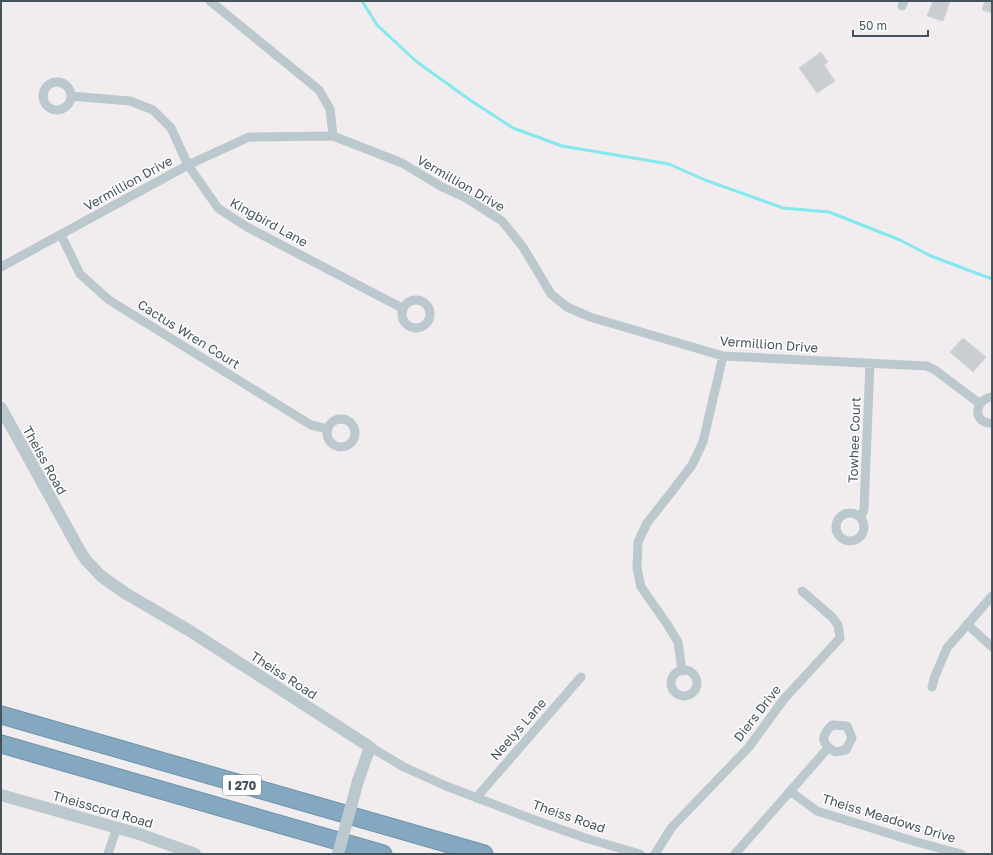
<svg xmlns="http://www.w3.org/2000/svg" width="993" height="855" font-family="'Golos Text',sans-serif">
<rect width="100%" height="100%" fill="#f1edee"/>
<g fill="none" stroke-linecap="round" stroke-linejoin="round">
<path stroke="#84e8ef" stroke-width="3" d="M362,1l15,24 40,37 53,38 43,28 49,18 107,18 36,16 78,28 46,4 71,28 31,16 61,23"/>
</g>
<path fill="#caced3" stroke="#d1d5da" d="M933,1h17l-7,20 -16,-5z
M985,1h7v12l-10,-3z
M821,52l7,10 -4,3 11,16 -18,12 -18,-25z
M963,338l23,19 -13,15 -23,-20z"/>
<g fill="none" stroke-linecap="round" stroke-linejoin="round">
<g stroke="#6e93ab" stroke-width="19">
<path id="motorway" d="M1,715l483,139
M1,744l382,110"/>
</g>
<path stroke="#bbc8ce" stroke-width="9" d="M210,1l109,89 11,19 3,27
M902,6l2,-5
M43 96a14 14 0 1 1 28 0a14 14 0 1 1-28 0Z
M71,96l59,5 23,9 18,18 17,37 30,43 29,19 155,81
M61,235l19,39 29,26 202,125 17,4
M1,267l187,-102 61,-28 84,-1 69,27 40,24 24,11 36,23 21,26 28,47 16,13 23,10 133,39 204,10 8,4 44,33
M402 314a14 14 0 1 1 28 0a14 14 0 1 1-28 0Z
M992,397c-20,3 -18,28 0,26
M327 433a14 14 0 1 1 28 0a14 14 0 1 1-28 0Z
M836 527a14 14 0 1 1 28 0a14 14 0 1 1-28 0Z
M861,517l3,-8 6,-146
M967,624l25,23
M671 683a13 13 0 1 1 26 0a13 13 0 1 1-26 0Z
M682,671l-4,-29 -11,-18 -26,-37 -4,-19 1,-26 9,-19 26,-33 19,-25 11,-23 20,-86
M932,687l3,-11 12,-28 45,-52
M832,725l15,1 5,12 -6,12 -11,2c-15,-9 -14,-16 -3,-27z
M370,747l34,20 42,19 94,36 45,16 55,16
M790,791l27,20 96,30 48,13
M476,798l105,-121
M108,854l9,-27
M655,854l17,-27 77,-80 35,-48 56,-61 -2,-13 -6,-8 -30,-26
M735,854l93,-106"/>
<path stroke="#bbc8ce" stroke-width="12" d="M1,408l79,143 6,9 15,16 24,17 65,38 180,116 -12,34
M1,795l138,39 56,20"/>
<use href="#motorway" stroke="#83a8bf" stroke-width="17"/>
<path stroke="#bbc8ce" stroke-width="12" d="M338,854l20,-73"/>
</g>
<g text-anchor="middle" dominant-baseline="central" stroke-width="3" stroke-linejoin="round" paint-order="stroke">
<rect fill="#fff" stroke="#7d878d" stroke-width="1" x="223" y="775" width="38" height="20" rx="3"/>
<g font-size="12" font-weight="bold" fill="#45545c">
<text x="242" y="785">I 270</text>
</g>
<g font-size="13" fill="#45545c" stroke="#fff">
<text transform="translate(128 183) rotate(-29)">Vermillion Drive</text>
<text transform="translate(461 183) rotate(30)">Vermillion Drive</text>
<text transform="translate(269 222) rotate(29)">Kingbird Lane</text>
<text transform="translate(189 334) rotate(32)">Cactus Wren Court</text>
<text transform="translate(769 344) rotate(4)">Vermillion Drive</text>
<text transform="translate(854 440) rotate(-88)">Towhee Court</text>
<text transform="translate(45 460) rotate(61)">Theiss Road</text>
<text transform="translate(284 675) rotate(33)">Theiss Road</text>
<text transform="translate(757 713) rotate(-52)">Diers Drive</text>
<text transform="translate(518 729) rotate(-49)">Neelys Lane</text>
<text transform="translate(103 809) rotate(16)">Theisscord Road</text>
<text transform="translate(569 816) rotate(19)">Theiss Road</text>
<text transform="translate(889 818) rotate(17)">Theiss Meadows Drive</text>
</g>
</g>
<rect width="993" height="855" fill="none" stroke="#45545c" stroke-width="4"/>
<path d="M853 30v6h75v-6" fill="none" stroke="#45545c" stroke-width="2"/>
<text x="859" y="30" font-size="12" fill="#45545c" stroke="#ffffff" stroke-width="3" paint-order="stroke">50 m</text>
</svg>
